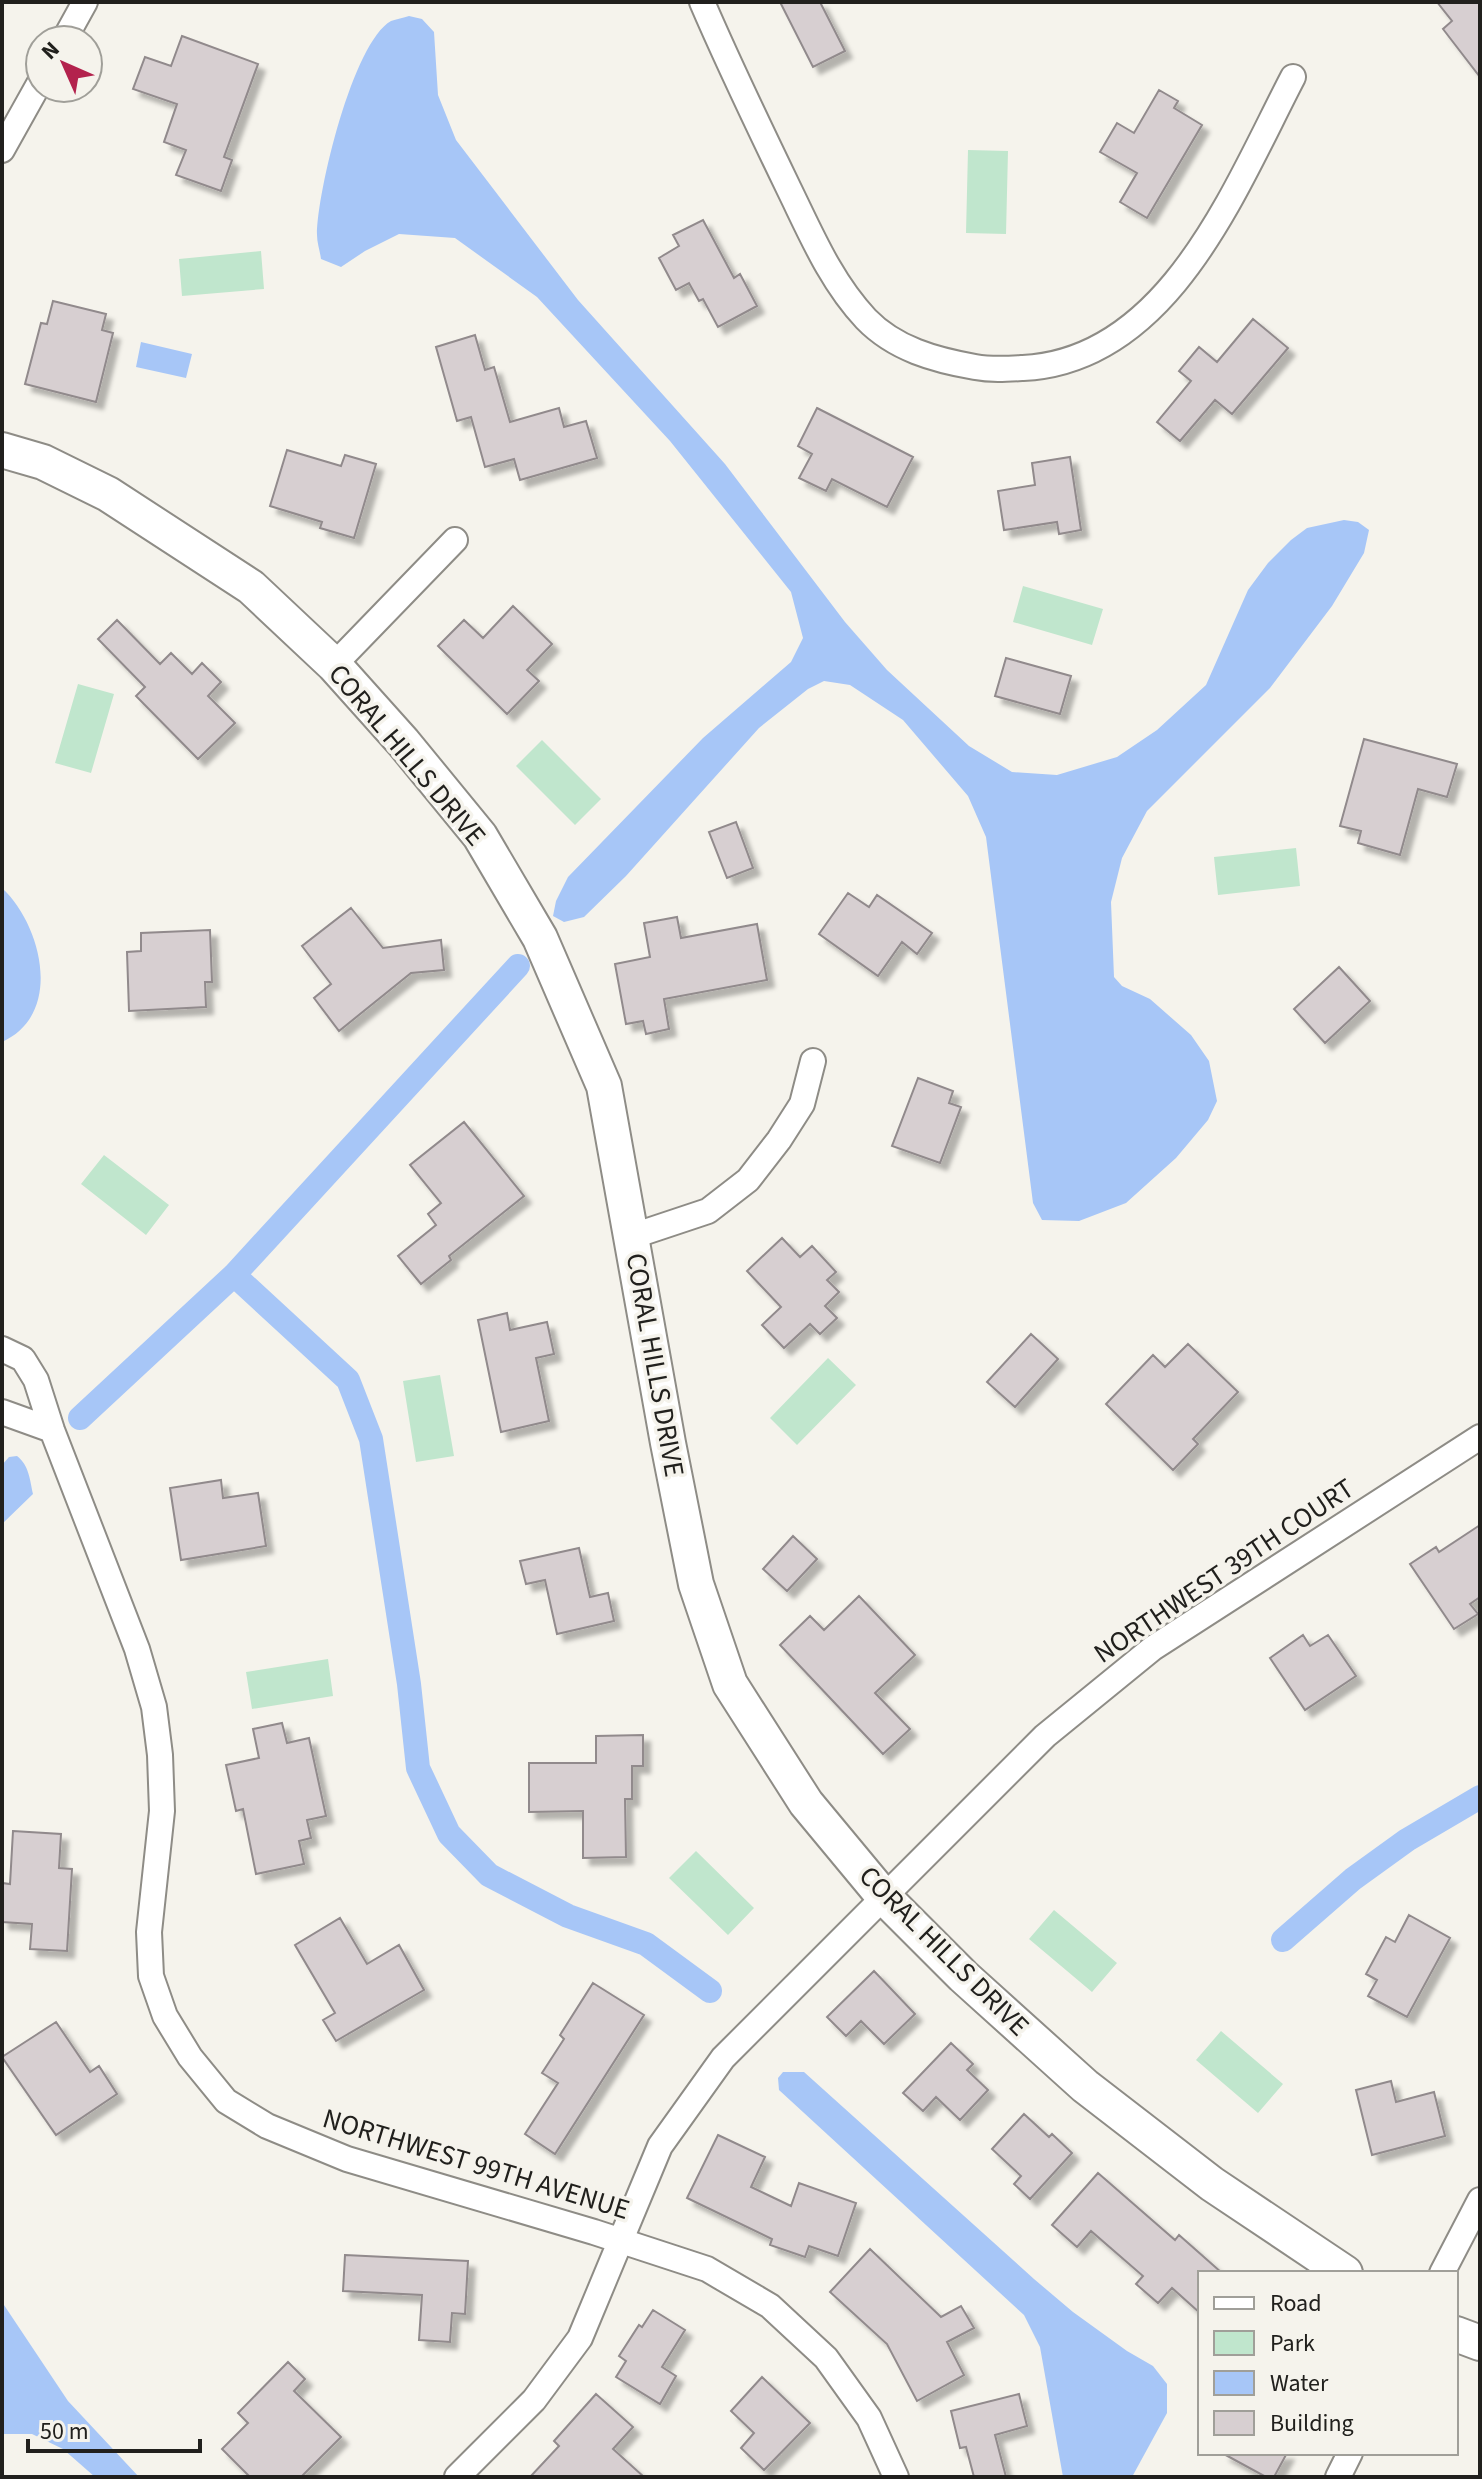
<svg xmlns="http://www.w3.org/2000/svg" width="1482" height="2479" font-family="'Source Sans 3',sans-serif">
<defs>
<filter id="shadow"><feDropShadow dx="7" dy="7" stdDeviation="2" flood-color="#0004"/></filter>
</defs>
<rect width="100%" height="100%" fill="#f5f3ec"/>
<path fill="#c0e6cd" d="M968,150l40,1 -2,83 -40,-1z
M261,251l3,38 -82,7 -3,-37z
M1023,586l80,23 -11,36 -79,-23z
M78,684l36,10 -23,79 -36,-10z
M542,740l59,59 -26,26 -59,-59z
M1296,848l4,38 -82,9 -4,-38z
M104,1155l65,50 -23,30 -65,-51z
M828,1358l28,27 -59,60 -27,-27z
M440,1375l14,81 -38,6 -13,-81z
M328,1659l5,37 -81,13 -6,-37z
M696,1851l58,57 -26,27 -59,-57z
M1054,1910l63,53 -25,29 -63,-53z
M1221,2031l62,53 -25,29 -62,-53z"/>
<path fill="#a7c6f7" d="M409,16l13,3 12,13 4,63 18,45 122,160 147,164 120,158 42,48 82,76 43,26 45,3 60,-18 40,-27 49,-45 42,-95 20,-27 23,-23 16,-12 37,-8 14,2 11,8 -5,23 -32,53 -62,82 -123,123 -25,47 -11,44 3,75 8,9 28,13 41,36 18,26 8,40 -9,19 -32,38 -50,45 -47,18 -37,-1 -9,-17 -47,-366 -18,-41 -65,-76 -53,-35 -26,-4 -16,8 -49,39 -133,148 -42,41 -20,5 -11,-6 3,-15 12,-24 135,-139 88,-76 12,-24 -12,-46 -121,-151 -133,-144 -82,-59 -56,-4 -34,17 -24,16 -20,-8c-1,-8 -4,-16 -4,-24 0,-43 36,-193 74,-214 5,-2 13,-3 18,-5z
M141,342l51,12 -6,24 -50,-11z
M2,888c40,37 62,126 0,154z
M17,1456c12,9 13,24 16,38l-31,30v-59l7,-8z
M783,2072h21l230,207 39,33 54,39 26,15 14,18v29l-35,64h-69l-23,-130 -16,-32 -245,-225 -1,-12z
M2,2302l66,99 71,76h-44l-32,-28 -31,-15h-30z"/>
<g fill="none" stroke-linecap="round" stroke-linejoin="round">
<path stroke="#a7c6f7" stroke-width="24" d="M234,1275l114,105 23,59 38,245 9,84 31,66 40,41 79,41 78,28 64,47
M80,1418l154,-143 284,-309
M1283,1940l70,-61 54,-39 73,-43"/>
</g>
<path fill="#d7cfd1" stroke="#918a8c" stroke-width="2" filter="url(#shadow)" d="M780,2h40l25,49 -32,16z
M1437,2h43v75l-37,-48 9,-8z
M182,36l76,28 -34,93 8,3 -11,31 -45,-16 10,-25 -22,-8 13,-38 -44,-15 12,-32 26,9z
M1159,90l19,11 -4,7 28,17 -55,93 -27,-16 17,-29 -37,-21 17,-29 17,10z
M703,220l31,58 6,-4 17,32 -39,21 -15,-28 -4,2 -10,-18 -13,7 -17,-32 20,-12 -6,-11z
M53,301l53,13 -4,16 11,3 -17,69 -71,-18 16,-61 6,1z
M1253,319l35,29 -56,66 -17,-14 -35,41 -23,-19 34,-41 -12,-10 20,-24 18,15z
M475,335l10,35 9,-3 16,55 49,-14 5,19 22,-6 11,37 -77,22 -6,-21 -29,8 -14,-50 -14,4 -21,-74z
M817,408l96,49 -26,50 -55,-28 -6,12 -27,-13 13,-24 -14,-8z
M287,450l54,16 4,-11 31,9 -22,74 -34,-10 2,-6 -52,-16z
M1070,457l11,73 -22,4 -2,-12 -53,8 -6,-39 37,-6 -3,-22z
M513,606l39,38 -25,26 12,11 -32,33 -69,-68 26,-26 19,18z
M117,620l43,44 11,-11 21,21 10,-11 19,19 -13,14 27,27 -37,36 -62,-63 9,-9 -47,-48z
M1006,658l65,18 -11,38 -65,-18z
M1364,739l93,25 -10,33 -29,-8 -18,66 -42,-12 3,-12 -21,-5z
M736,822l17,46 -26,10 -18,-46z
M848,893l21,14 8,-12 55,38 -15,21 -15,-12 -24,34 -59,-42z
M351,908l32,40 58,-8 3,30 -33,3 -72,58 -25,-33 17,-14 -29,-38z
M677,917l4,21 76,-14 10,56 -103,19 5,30 -23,5 -3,-13 -17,3 -11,-60 35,-7 -6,-34z
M210,930l2,52h-7l1,25 -77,4 -2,-59 14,-1v-18z
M1339,967l31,34 -45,42 -31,-34z
M918,1078l35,13 -4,12 12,4 -21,56 -48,-17z
M464,1122l60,74 -75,60 2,4 -30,24 -23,-28 38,-31 -8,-11 13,-11 -31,-38z
M782,1238l18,19 12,-11 24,26 -9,8 12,12 -14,14 12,12 -17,16 -10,-10 -26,24 -22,-23 19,-18 -34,-36z
M507,1313l3,17 37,-8 7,32 -18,4 13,63 -48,11 -23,-112z
M1031,1334l27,25 -43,48 -28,-25z
M1188,1344l50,48 -45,47 5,5 -25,26 -67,-66 47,-49 12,12z
M221,1480l2,18 35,-5 8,53 -85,14 -11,-72z
M1480,1525v72l-10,7 8,10 -24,15 -44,-65 26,-17 3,5z
M793,1536l24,23 -30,32 -24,-22z
M579,1548l11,49 18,-4 6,28 -57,13 -12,-54 -19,4 -6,-23z
M859,1596l56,59 -40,38 35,36 -27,25 -103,-109 30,-29 14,14z
M1303,1635l7,11 18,-11 28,41 -51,34 -35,-52z
M282,1723l5,20 22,-5 17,78 -19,4 4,18 -12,3 5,23 -48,10 -13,-65 -7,2 -10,-46 33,-7 -6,-29z
M643,1735v31h-11v33h-7l1,58 -43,1v-47l-54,1v-49h67v-27z
M13,1831l48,3 -2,34 13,1 -5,82 -37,-2 2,-25 -30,-2v-39l8,1z
M1409,1915l41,23 -43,79 -39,-21 9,-16 -11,-6 20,-37 9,5z
M340,1918l27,46 32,-19 25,45 -88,51 -13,-21 12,-7 -40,-68z
M874,1971l41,43 -31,30 -23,-23 -15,15 -19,-19z
M593,1983l51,32 -89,139 -30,-20 33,-51 -16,-10 22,-34 -4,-4z
M56,2022l34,50 9,-6 18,28 -61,41 -54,-78z
M951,2043l22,21 -6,6 21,20 -28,30 -24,-23 -13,14 -20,-18z
M1391,2081l5,21 38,-10 11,44 -73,19 -16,-65z
M1024,2114l25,23 3,-3 20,19 -42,46 -16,-15 7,-8 -29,-27z
M718,2135l47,22 -14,30 40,19 8,-23 57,20 -18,53 -29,-10 -4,11 -35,-12 2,-6 -85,-41z
M1098,2173l77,67 4,-5 43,38h-22v40l-28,-25 -14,15 -22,-19 7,-8 -52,-45 -14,16 -25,-22z
M870,2249l71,68 20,-11 13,22 -27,14 17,33 -47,26 -30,-57 -57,-52z
M345,2255l123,6 -3,53 -13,-1 -2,29 -31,-2 3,-45 -79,-4z
M653,2310l32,20 -23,37 14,9 -16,28 -44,-27 10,-16 -7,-5 20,-31 3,2z
M288,2362l17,17 -11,12 47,46 -40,40h-51l-28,-28 26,-26 -10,-10z
M762,2377l48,46 -46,47 -23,-22 13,-15 -23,-22z
M596,2394l37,33 -20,22 31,28h-114l29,-31 -5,-5z
M1019,2394l8,32 -32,9 11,42h-32l-8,-30 -6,1 -9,-37z
M1222,2453h65l-13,24h-8z"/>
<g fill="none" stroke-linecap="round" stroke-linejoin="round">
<g stroke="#8e8c86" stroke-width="28">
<path id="street" d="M702,2c27,63 57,125 87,187 22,45 42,93 77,130 29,30 69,41 109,48 16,3 31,2 48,1 146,-7 212,-180 270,-291
M64,40l21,-38
M2,150l38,-68
M334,665l121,-125
M633,1236l75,-25 40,-31 31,-40 23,-36 11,-43
M2,1349l21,10 13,21 16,50 85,219 17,58 6,48 2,56 -13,121 2,44 14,40 25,41 36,44 41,25 80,33 247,73 113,37 63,37 56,52 43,60 27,59
M2,1412l50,18
M1442,2273l38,-73
M457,2477l77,-77 46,-62 80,-192 63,-88 322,-322 108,-88 327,-211
M1338,2477l12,-24"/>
</g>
<g stroke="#8e8c86" stroke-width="38">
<path id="secondary" d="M2,450l41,12 65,32 143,93 83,78 69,77 77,94 60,102 64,148 64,357 28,141 34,100 76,119 78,94 79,79 122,110 127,98 133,89
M1456,2334l24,9"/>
</g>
<use href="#street" stroke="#fff" stroke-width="24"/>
<use href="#secondary" stroke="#fff" stroke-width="34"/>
</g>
<g text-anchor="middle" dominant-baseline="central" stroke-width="7" stroke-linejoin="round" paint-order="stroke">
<g font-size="28" fill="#21201d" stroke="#f5f3ec">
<text transform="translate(407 755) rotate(50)">CORAL HILLS DRIVE</text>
<text transform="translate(655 1365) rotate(80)">CORAL HILLS DRIVE</text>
<text transform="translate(1224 1571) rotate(-34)">NORTHWEST 39TH COURT</text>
<text transform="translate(944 1951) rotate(45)">CORAL HILLS DRIVE</text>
<text transform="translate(476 2164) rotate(17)">NORTHWEST 99TH AVENUE</text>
</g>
</g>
<rect width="1482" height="2479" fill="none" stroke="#21201d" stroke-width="8"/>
<rect x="1198" y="2271" width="260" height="184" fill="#f5f3ec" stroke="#a09f99" stroke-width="2"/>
<rect x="1214" y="2297" width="40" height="12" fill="#ffffff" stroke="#a09f99" stroke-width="2"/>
<text x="1270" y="2311" font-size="24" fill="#21201d">Road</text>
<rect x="1214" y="2331" width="40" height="24" fill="#c0e6cd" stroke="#a09f99" stroke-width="2"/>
<text x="1270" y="2351" font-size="24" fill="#21201d">Park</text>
<rect x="1214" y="2371" width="40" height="24" fill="#a7c6f7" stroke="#a09f99" stroke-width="2"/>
<text x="1270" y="2391" font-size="24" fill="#21201d">Water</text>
<rect x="1214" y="2411" width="40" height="24" fill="#d7cfd1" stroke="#a09f99" stroke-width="2"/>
<text x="1270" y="2431" font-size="24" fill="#21201d">Building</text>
<g transform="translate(64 64) rotate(315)"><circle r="38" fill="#f5f3ec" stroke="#a09f99" stroke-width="2"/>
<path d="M0-6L14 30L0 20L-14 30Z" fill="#b3224d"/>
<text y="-12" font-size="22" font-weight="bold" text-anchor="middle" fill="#21201d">N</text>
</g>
<path d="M28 2439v12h172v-12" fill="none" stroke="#21201d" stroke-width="4"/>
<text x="40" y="2439" font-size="24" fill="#21201d" stroke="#f5f3ec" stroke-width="6" paint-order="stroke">50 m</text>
</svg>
